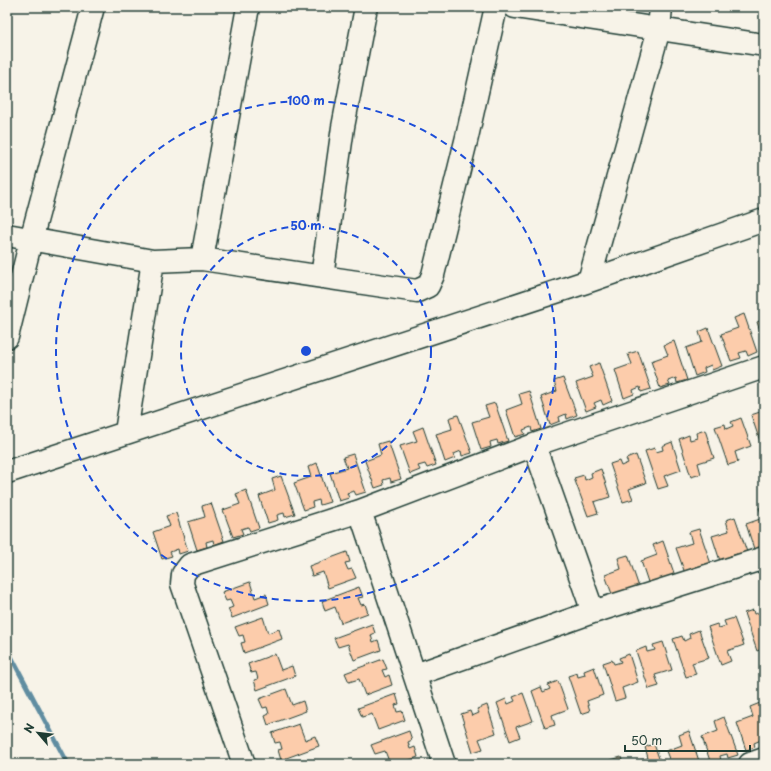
<svg xmlns="http://www.w3.org/2000/svg" width="771" height="771" font-family="'Playpen Sans',sans-serif">
<rect width="100%" height="100%" fill="#f7f3e8"/>
<filter id="ink" filterUnits="userSpaceOnUse"><feTurbulence type="fractalNoise" baseFrequency=".025" numOctaves="2"/><feDisplacementMap in="SourceGraphic" scale="8" xChannelSelector="R" yChannelSelector="G"/><feConvolveMatrix kernelMatrix="1 2 1 2 8 2 1 2 1" color-interpolation-filters="sRGB"/></filter>
<g filter="url(#ink)">
<g fill="none" stroke-linecap="round" stroke-linejoin="round">
<path stroke="#608da1" stroke-width="5" d="M7,649l61,115"/>
</g>
<path fill="#fcccab" stroke="#1f3d34" d="M744,314l13,38 -9,4 -2,-5 -7,2 2,5 -10,3 -10,-27 17,-6 -4,-10z
M764,319v24l-7,-21z
M708,328l14,38 -10,4 -1,-5 -7,3 1,4 -10,4 -9,-28 16,-6 -3,-10z
M674,341l13,39 -10,3 -1,-5 -8,3 2,4 -10,3 -9,-27 17,-6 -4,-10z
M638,351l13,38 -10,3 -1,-5 -7,3 1,4 -10,4 -9,-28 17,-6 -4,-10z
M599,363l13,38 -9,4 -2,-5 -7,3 2,4 -10,4 -10,-28 17,-6 -4,-10z
M563,378l14,37 -10,4 -1,-5 -7,3 1,4 -10,4 -9,-28 16,-6 -3,-10z
M529,391l12,38 -9,3 -1,-5 -8,3 2,4 -10,3 -9,-27 16,-6 -3,-10z
M495,403l13,38 -10,3 -1,-4 -7,2 1,5 -10,3 -9,-28 17,-5 -4,-11z
M760,412l1,4 3,-1v38l-13,-38z
M458,415l14,38 -10,3 -1,-5 -7,3 1,4 -10,4 -9,-28 16,-5 -3,-11z
M741,418l10,28 -16,6 3,10 -10,3 -13,-38 10,-3 1,5 7,-3 -2,-4z
M423,427l13,38 -9,3 -2,-4 -7,2 2,4 -10,4 -10,-28 17,-5 -4,-10z
M705,430l9,28 -16,5 3,11 -10,3 -12,-38 10,-4 1,5 7,-2 -1,-5z
M388,441l13,38 -10,3 -1,-4 -7,2 1,5 -9,3 -10,-27 16,-6 -3,-11z
M672,442l9,28 -17,6 4,10 -10,3 -13,-38 10,-3 1,4 7,-2 -1,-4z
M353,454l13,38 -10,3 -2,-4 -7,2 2,5 -10,3 -9,-28 17,-5 -4,-11z
M636,455l10,28 -17,6 4,10 -10,3 -13,-38 9,-3 2,5 7,-3 -2,-4z
M317,463l13,39 -10,3 -1,-5 -7,2 1,5 -9,3 -10,-27 17,-6 -3,-10z
M601,469l9,28 -16,5 4,11 -10,3 -14,-38 10,-3 1,5 7,-3 -1,-4z
M281,476l14,38 -10,3 -1,-4 -7,2 1,5 -10,3 -9,-27 16,-6 -3,-11z
M246,490l13,38 -9,3 -2,-4 -7,2 2,5 -10,3 -10,-27 17,-6 -4,-10z
M211,503l13,38 -10,4 -1,-5 -7,2 1,5 -10,3 -9,-28 17,-5 -3,-11z
M764,506v43l-9,3 -9,-28 17,-6 -4,-10z
M176,513l12,38 -9,3 -1,-5 -8,3 2,4 -10,3 -9,-27 17,-6 -4,-10z
M735,517l13,38 -10,3 -1,-4 -7,2 1,5 -10,3 -9,-28 17,-5 -3,-11z
M699,529l13,38 -10,3 -1,-4 -7,2 1,4 -9,4 -10,-28 16,-5 -3,-11z
M663,541l13,38 -26,9 -9,-27 16,-6 -4,-10z
M347,552l3,10 -5,1 3,7 4,-1 4,9 -28,10 -5,-16 -11,4 -3,-10z
M628,555l13,38 -26,9 -10,-27 16,-6 -3,-11z
M250,582l5,16 11,-4 3,10 -37,14 -4,-9 5,-2 -3,-7 -4,1 -4,-9z
M359,587l4,10 -5,1 3,7 4,-1 3,9 -27,10 -6,-16 -10,4 -3,-10z
M764,606v31h-1l1,3v8l-7,3 -13,-38 9,-3 1,4 7,-2 -1,-5z
M263,617l5,16 11,-4 3,10 -38,14 -3,-10 4,-1 -2,-7 -4,1 -4,-9z
M734,618l10,27 -17,6 4,10 -10,4 -13,-38 9,-3 2,4 7,-2 -2,-5z
M372,624l3,9 -4,2 2,7 5,-2 3,10 -27,10 -6,-16 -10,3 -4,-9z
M699,630l10,28 -17,5 4,11 -10,3 -13,-38 9,-3 2,5 6,-3 -1,-4z
M663,642l9,28 -17,5 4,11 -10,3 -13,-38 10,-4 1,5 8,-2 -2,-5z
M275,654l6,16 11,-4 3,10 -38,14 -3,-10 4,-1 -2,-7 -5,1 -3,-9z
M629,654l9,28 -16,6 3,10 -10,3 -12,-38 9,-3 2,4 7,-2 -2,-4z
M383,659l4,10 -5,1 3,7 4,-2 3,10 -27,10 -6,-16 -10,3 -4,-9z
M594,667l9,28 -16,6 3,10 -9,3 -13,-38 9,-3 1,4 7,-2 -1,-4z
M558,681l10,28 -16,6 3,10 -10,3 -13,-37 9,-4 2,5 7,-3 -2,-4z
M286,689l6,16 11,-4 3,10 -38,14 -3,-9 4,-2 -2,-7 -4,1 -4,-9z
M523,693l10,28 -17,6 4,10 -10,4 -13,-38 9,-4 2,5 7,-3 -2,-4z
M396,694l3,10 -4,1 2,7 5,-1 3,9 -27,10 -6,-16 -10,3 -4,-9z
M760,703l4,14v27l-2,1 -1,-5 -7,3 1,4 -9,3 -9,-27 16,-6 -3,-10z
M487,705l9,28 -17,6 4,10 -10,3 -12,-38 9,-3 2,5 7,-3 -2,-4z
M724,717l14,38 -10,3 -1,-4 -7,2 1,5 -10,3 -9,-27 16,-6 -3,-10z
M299,724l6,16 10,-4 4,10 -38,14 -3,-10 4,-1 -2,-7 -5,1 -3,-10z
M409,731l3,9 -4,2 2,7 5,-2 3,10 -19,7h-9l-5,-13 -10,3 -4,-9z
M689,731l11,33h-29l-5,-13 16,-6 -3,-10z
M654,744l7,20h-29l-1,-1 17,-5 -3,-11z
M621,757l2,7h-11l-1,-4z"/>
<g fill="none" stroke-linecap="round" stroke-linejoin="round">
<g stroke="#1f3d34" stroke-width="25">
<path id="minor" d="M515,7l249,38
M7,235l146,26 49,-2 215,32 11,-5 5,-11 34,-138 29,-130
M202,259l46,-252
M322,277l21,-150 23,-120
M589,281l70,-252 2,-22
M7,337l24,-97 62,-233
M126,432l27,-171
M534,445l59,167
M7,472l582,-191 175,-61
M360,511l84,253
M415,675l178,-63 171,-54
M244,764l-62,-180 1,-10 7,-9 170,-54 174,-66 230,-78
M750,764l14,-5"/>
</g>
<use href="#minor" stroke="#f7f3e8" stroke-width="22"/>
</g>
</g>
<g fill="none" stroke="#1d4ed8" stroke-width="2" stroke-dasharray="7 5">
<circle cx="306" cy="351" r="125"/>
<circle cx="306" cy="351" r="250"/>
</g>
<circle cx="306" cy="351" r="6" fill="#1d4ed8" stroke="#f7f3e8" stroke-width="2"/>
<g font-size="12" text-anchor="middle" font-weight="bold" fill="#1d4ed8" stroke="#f7f3e8" stroke-width="3.5" stroke-linejoin="round" paint-order="stroke">
<text x="306" y="105">100 m</text>
<text x="306" y="230">50 m</text>
</g>
<rect width="771" height="771" fill="none" stroke="#f7f3e8" stroke-width="24"/>
<rect x="12" y="12" width="747" height="747" fill="none" stroke="#1f3d34" stroke-width="1.5" filter="url(#ink)"/>
<g transform="translate(38 733) rotate(298)" stroke="#f7f3e8" stroke-width="3" paint-order="stroke">
<path d="M0-3L7 15L0 10L-7 15Z" fill="#1f3d34"/>
<text y="-6" font-size="11" font-weight="bold" text-anchor="middle" fill="#1f3d34">N</text>
</g>
<path d="M625 745v6h125v-6" fill="none" stroke="#1f3d34" stroke-width="2"/>
<text x="631" y="745" font-size="12" fill="#1f3d34" stroke="#f7f3e8" stroke-width="3" paint-order="stroke">50 m</text>
</svg>
